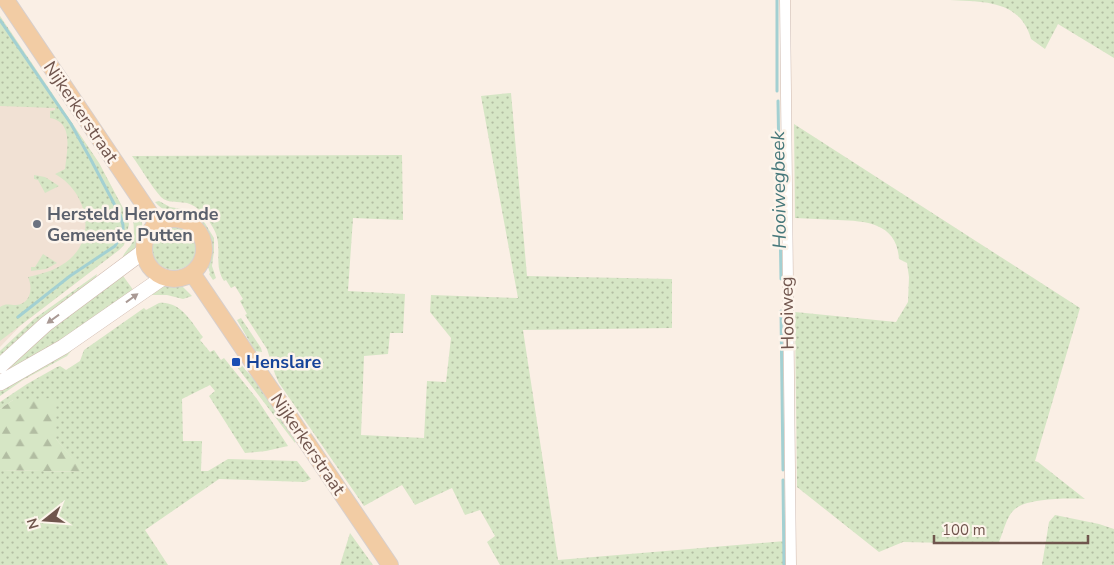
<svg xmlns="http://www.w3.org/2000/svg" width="1114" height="565" font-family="'Nunito Sans',sans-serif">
<defs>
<pattern id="grass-dots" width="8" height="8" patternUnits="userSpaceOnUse" patternTransform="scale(1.25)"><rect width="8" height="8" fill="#d6e6c5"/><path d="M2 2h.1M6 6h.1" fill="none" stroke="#b2bda2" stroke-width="1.8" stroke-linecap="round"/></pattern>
<pattern id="forest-firs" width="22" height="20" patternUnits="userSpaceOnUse" patternTransform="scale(1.25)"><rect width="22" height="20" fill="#d6e6c5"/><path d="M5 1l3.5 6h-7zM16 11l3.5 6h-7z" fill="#b2bda2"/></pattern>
</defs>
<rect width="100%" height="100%" fill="#faefe5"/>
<path fill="#f1e1d4" d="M0,16l99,147 26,49 4,12 -5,21 -5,5 -98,75 -21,22z"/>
<path fill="url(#grass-dots)" d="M950,0h164v58l-56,-34 -13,25 -14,-10c-11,-39 -46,-37 -81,-39z
M0,16l99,147 26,49 4,12 -5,21 -5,5 -119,91v-34c6,-4 9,-2 16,-2 15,-1 17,-17 12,-28 15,-3 31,-8 42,-18 28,-25 15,-69 -15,-85l10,-5c2,-19 9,-47 -15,-51v-7l5,-1v-2l-55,-2z
M511,93l16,183 145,3v49l-149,2 35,230 227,-19v24h-285l-13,-23 8,-6 -15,-26 -15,5 -13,-27 -37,17 -13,-20 -38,21 -85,-123 -4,-9 -8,-25 -22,-34 2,-1 -7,-13 3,-2 -8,-13 -4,2 -5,-8 -2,1c-12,-19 1,-35 -12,-55 -5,-9 -14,-20 -25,-23 -9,-2 -19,1 -26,-6 -10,-11 -20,-29 -29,-41l270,-1 1,65 -50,-2 -5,73 57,3 -2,39h-13l-2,21 -24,2 -3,79 63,3 3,-57 19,1 5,-44 -21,-26 1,-17 87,3 -37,-202z
M794,124l286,184 -45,153 3,1 47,37c-16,-1 -57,-1 -70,10 -9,7 -12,25 -17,35l-95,-2 -24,10 -82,-65 -2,-175 101,10 12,-20 1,-25 -2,-14 -8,-4c-2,-36 -33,-38 -61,-39 -14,-1 -29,-1 -43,-2z
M34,175l11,2 14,9 -14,7 -7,-13 -4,-1z
M159,201l11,6 18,3 15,10 11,18v13l-2,15 4,12 -3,2 -4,-6 1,-1c-6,-14 3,-28 -5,-42 -14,-23 -35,-11 -50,-29z
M139,213c9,20 -1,36 -17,47 1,-7 5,-9 9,-15 4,-8 3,-17 2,-26z
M152 248a22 22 0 1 1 44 0a22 22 0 1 1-44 0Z
M43,254l14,9 -11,6 -15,2v-4h4z
M121,273l13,18 -134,89v-10z
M97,274l-3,9 -94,78v-10l34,-32z
M164,283l18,3 10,10 -9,3 -16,-4h-19z
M159,303c22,-2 32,19 44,34l-3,3 10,12 4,-2 7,10 3,-2 33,41 31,47 -22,5 -21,2 -36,-57 6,-5 -5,-6 -28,14 1,42h19l-1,30h7l20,-12 69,2 14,18 -6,3 -86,-3 -74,51 23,35h-168v-95l83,2 -27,-33 -43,-39 -13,9v-7l27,-18 30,-17 3,-1 6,4 14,-9 4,-11 60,-42 2,2z
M241,318l20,30 1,4 -7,-1 -18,-31z
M72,350l-5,6 -44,24 -23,16v-9z
M237,360l20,23 39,57 -1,3 -61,-80z
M1055,515l44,9 15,5v36h-72l7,-43z
M350,533l23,32h-33z"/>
<path fill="url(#forest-firs)" d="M55,398l1,41 28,33 -84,-2v-61l13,-9z"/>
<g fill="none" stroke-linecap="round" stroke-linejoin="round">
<path stroke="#a3d0d2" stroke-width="3" d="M777,0v91
M0,20l71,104 19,34 30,57 3,10v8l-8,13 -45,30 -52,41
M778,101l3,178
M781,311l2,159
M783,480l1,85"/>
<g stroke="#cdb9af" stroke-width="11">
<path id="street" d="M785,0l6,565"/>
</g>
<g stroke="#cfb8ad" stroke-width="16">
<path id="secondary" d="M0,366l46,-42 98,-73
M0,383l63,-36 101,-70"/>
</g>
<g stroke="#d7cfcd" stroke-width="18">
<path id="primary" d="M6,0l151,224
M144 249a30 30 0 1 1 60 0a30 30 0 1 1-60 0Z
M192,273l198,292"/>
</g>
<use href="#street" stroke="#fff" stroke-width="10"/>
<use href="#secondary" stroke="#fff" stroke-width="15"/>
<use href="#primary" stroke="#f2cca4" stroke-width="16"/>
</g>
<defs><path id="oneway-solid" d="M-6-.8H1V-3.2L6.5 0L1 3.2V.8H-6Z" transform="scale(1.25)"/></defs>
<g fill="#a99994">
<use href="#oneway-solid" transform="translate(132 298) rotate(-36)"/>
<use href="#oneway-solid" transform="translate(53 319) rotate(144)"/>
</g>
<circle fill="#6b7280" stroke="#fdf4eb" stroke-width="2" cx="37" cy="224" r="5"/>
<rect fill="#1a4fb4" stroke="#fdf4eb" stroke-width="2" x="231" y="357" width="10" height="10" rx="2.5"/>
<g text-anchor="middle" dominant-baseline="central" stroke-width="5" stroke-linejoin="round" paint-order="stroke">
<g font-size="18" fill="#70554d" stroke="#fdf4eb">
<text transform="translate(81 112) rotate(56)">Nijkerkerstraat</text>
<text transform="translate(787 313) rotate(-91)">Hooiweg</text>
<text transform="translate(308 444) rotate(56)">Nijkerkerstraat</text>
</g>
<g font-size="18" font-weight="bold" fill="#5b616d" stroke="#fdf4eb" text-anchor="start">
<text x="47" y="214">Hersteld Hervormde<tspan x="47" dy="21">Gemeente Putten</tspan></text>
</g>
<g font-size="18" font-weight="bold" fill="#164399" stroke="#fdf4eb" text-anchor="start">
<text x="246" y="362">Henslare</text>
</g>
<g font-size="19" font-style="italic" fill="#46787b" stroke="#fdf4eb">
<text transform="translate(779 190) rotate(-91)">Hooiwegbeek</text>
</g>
</g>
<g transform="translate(45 520) rotate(253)" stroke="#fdf4eb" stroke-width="4" paint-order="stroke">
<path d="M0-4L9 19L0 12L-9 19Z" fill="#70554d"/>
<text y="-8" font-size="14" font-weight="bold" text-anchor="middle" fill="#70554d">N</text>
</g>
<path d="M934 535v8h154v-8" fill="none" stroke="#70554d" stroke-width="2.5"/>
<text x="942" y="535" font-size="15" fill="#70554d" stroke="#fdf4eb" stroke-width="4" paint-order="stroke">100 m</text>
</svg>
